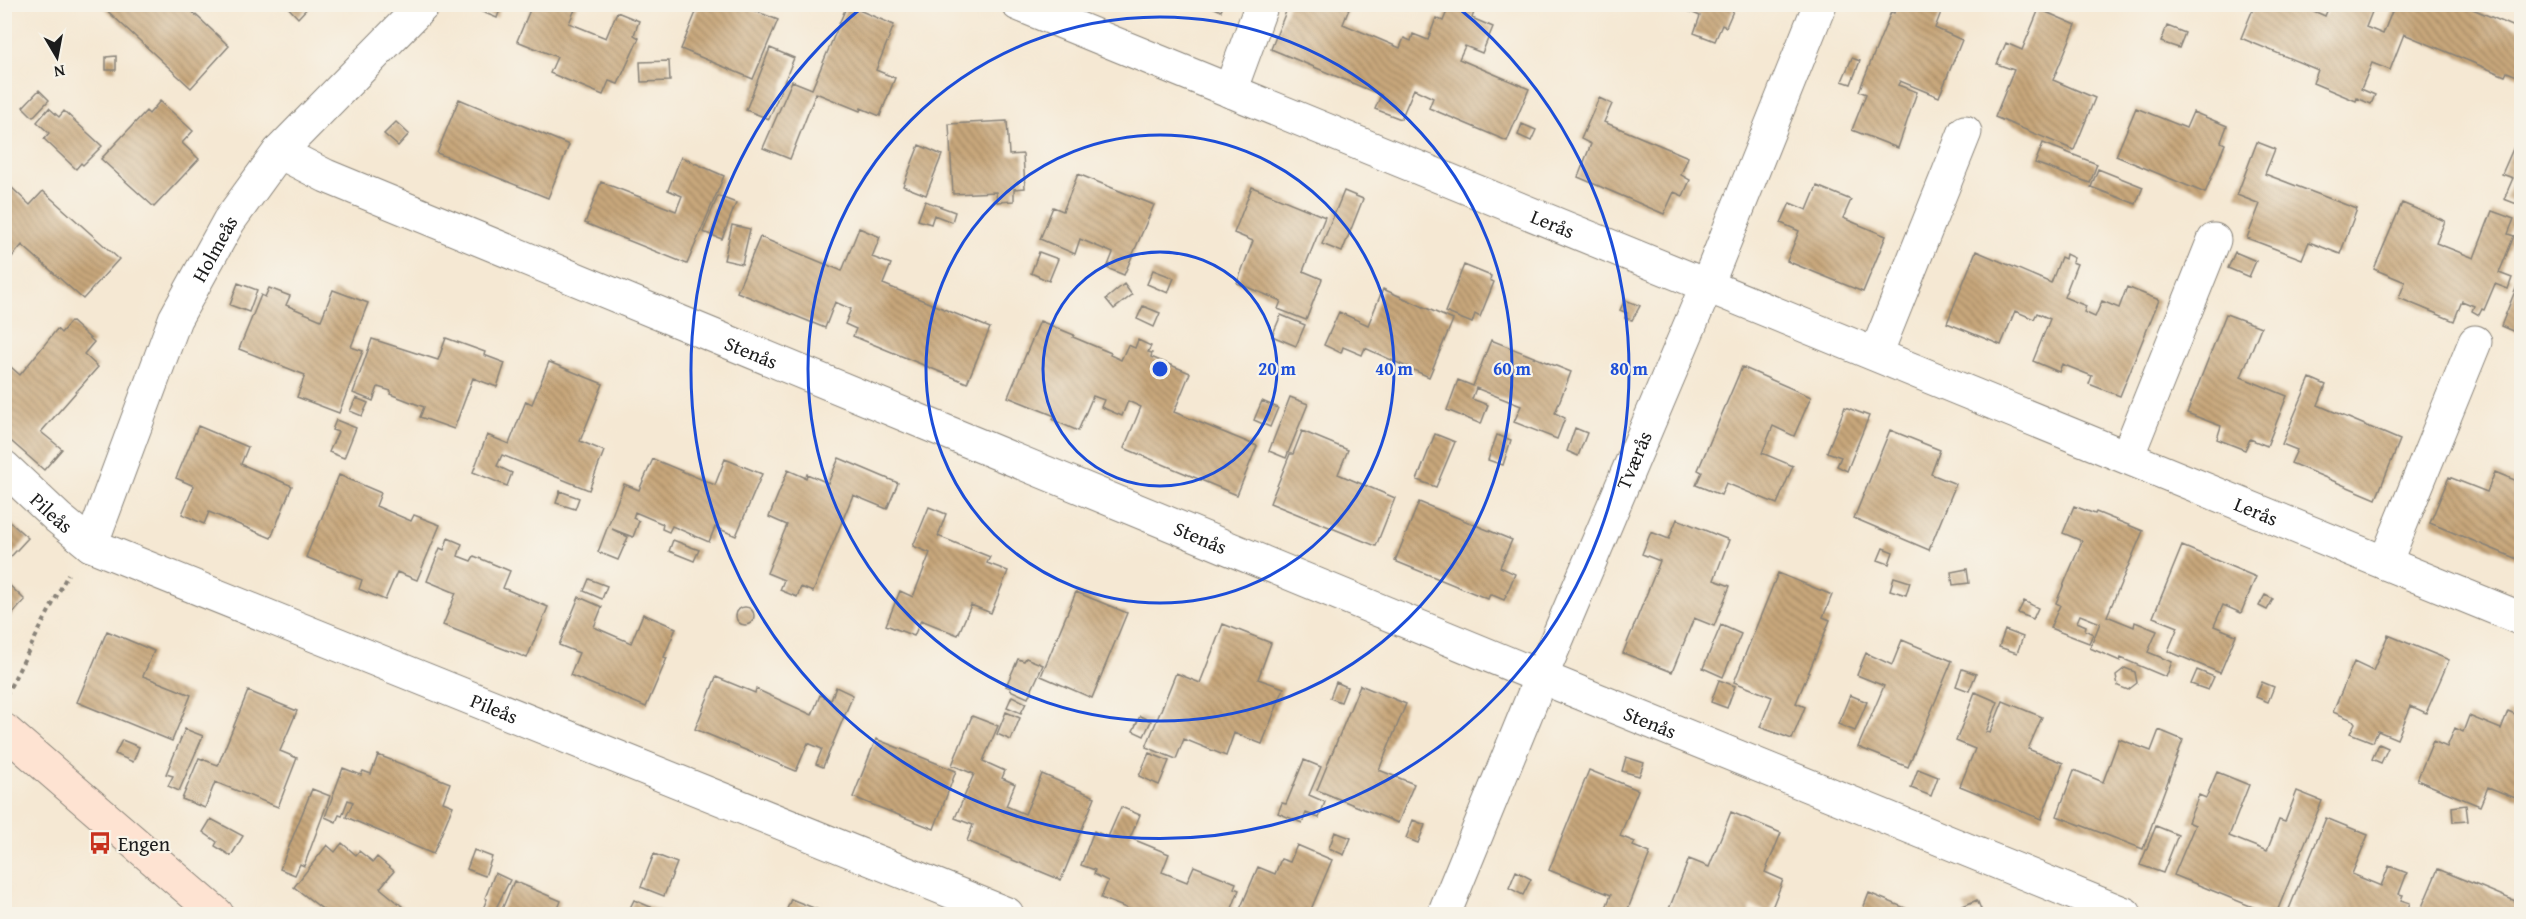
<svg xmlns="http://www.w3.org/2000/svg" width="2526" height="919" font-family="'Gentium Book Plus',serif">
<defs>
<pattern id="building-back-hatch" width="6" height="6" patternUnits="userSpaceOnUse" patternTransform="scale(1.5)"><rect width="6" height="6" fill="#c8a77b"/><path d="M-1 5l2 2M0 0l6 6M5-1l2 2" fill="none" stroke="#a28764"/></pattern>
</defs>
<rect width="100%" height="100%" fill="#f7f3e8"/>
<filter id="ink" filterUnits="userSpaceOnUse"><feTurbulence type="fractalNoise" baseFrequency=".0167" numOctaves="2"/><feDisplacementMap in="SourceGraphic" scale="12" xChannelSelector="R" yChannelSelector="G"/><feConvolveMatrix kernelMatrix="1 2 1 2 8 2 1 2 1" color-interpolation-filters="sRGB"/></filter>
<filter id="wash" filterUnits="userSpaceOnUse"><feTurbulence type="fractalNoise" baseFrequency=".008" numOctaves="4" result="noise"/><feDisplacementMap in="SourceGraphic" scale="24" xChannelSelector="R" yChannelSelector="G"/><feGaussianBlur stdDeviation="1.35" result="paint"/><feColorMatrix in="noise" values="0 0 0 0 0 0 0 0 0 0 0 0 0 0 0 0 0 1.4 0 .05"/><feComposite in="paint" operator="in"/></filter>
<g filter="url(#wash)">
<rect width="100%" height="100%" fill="#f5e8d3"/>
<g id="blocks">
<path fill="url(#building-back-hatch)" d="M100,4h84l45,42 -38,42z
M285,4h26l-13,14z
M483,4h19l-5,14 -17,-7z
M1206,4h18l-3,7z
M1289,4h62l-8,20 57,24 4,-10 7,3 2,-7 15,6 8,-22 7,3 7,-17h13l12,5 -3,9 21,9 -11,26 -17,-7 -6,13 70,30 -22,52 -78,-33 4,-10 -19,-9 -13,30 -26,-10 6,-14 -110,-46z
M1672,4h64l-10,23 -4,-2 -7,16 -21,-8 6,-17z
M1897,4h47l-9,24 27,12 -23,57 -39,-16 -2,4 19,7 -19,56 -46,-18 14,-36 -7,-3 32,-79 3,1z
M2255,4h43l27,12 5,-12h25l17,8 -6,15 17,7 12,-30h66l61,26v48l-15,-6 -2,4 -101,-42 -14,36 -18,-7 -11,26 14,6 -4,9 -14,-6 -1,3 -43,-18 5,-13 -77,-32z
M532,5h45l-8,18 37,15 11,-26 22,9 -5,14 5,3 -21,46 -9,-3 -6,14 -53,-22 7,-16 -40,-16z
M699,5h41l38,15 -25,59 -72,-30z
M847,5l47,20 -18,45 19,8 -15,38 -19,-8 -1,3 -44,-18 -26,66 -27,-11 29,-67 20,8z
M2039,9l37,16 -23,55 42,18 -21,52 -79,-33 19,-47 -17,-6 9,-21 16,7z
M2167,26l18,7 -6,15 -18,-6z
M770,48l24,10 -25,61 -23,-9z
M116,56v14h-10v-13z
M1852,58l8,3 -9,23 -9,-3z
M669,61l1,20 -29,1 -1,-20z
M39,90l10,10 -16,17 -10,-10z
M1599,98l13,6 -8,18 84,35 -7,18 9,5 -7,16 -9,-4 -10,22 -86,-37 13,-33 -10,-5z
M459,99l110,46 -21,53 -111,-45z
M160,101l33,30 -11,12 17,16 -45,48 -53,-48 45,-48 3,3z
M49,108l10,9 5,-6 38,35 -19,19 -2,-2 -5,6 -32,-30 5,-6 -12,-11z
M2136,108l50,20 7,-16 34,14 -6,16 4,2 -20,49 -89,-37z
M1007,121l2,34 14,-1 2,34 -11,1v12l-17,1 -1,-10 -43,2 -4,-70z
M396,122l13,12 -11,12 -14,-12z
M1522,124l14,6 -5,11 -13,-6z
M2522,128v78l-18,-7 9,-21 -11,-4z
M2257,142l18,7 -10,25 92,35 -17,45 -31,-12 -7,17 -55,-21 13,-34 -23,-9z
M2043,143l54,21 -7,19 -55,-20z
M919,145l23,10 -16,40 -23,-9z
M681,157l43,19 -37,88 -102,-41 16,-41 75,29 6,-15 -14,-6z
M2098,169l45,18 -7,17 -45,-17z
M1078,174l76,31 -30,70 -17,-7 6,-15 -33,-14 -5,15 -35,-15 13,-32 10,4z
M10,186l20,19 13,-14 76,68 -36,40 -61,-54 -11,13 -7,-6v-59z
M1817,186l34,14 -8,18 43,18 -23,56 -76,-31 12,-30 -18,-8 9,-20 17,7z
M1252,187l73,30 -22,54 19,8 -16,41 -28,-11 3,-8 -44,-18 16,-42 -19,-8z
M1344,191l19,8 -21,53 -20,-8z
M718,196l18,7 -14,36 -19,-7z
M925,201l30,11 -3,10 -18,-7 -3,9 -13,-4z
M2402,203l43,18 -9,22 38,15 18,-47 22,8 -6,15 6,2 -15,37 13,5 -4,11 -13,-5 -11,26 -2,-1 -3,6 -7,-4 2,-5 -12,-5 -8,20 -55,-23 6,-16 -31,-13z
M732,225l18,4 -8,35 -18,-4z
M859,228l21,9 -8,20 19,7 -8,20 107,44 -23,55 -114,-47 3,-7 -11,-5 6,-15 -16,-7 -10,26 -88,-36 23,-55 82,34z
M1976,251l75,32 10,-26 4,2 1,-5 8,4 -2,4 5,2 -13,33 22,9 -2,6 11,5 7,-16 17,7 8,-21 32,13 -39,96 -31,-12 3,-8 -30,-12 -3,8 -26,-11 17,-42 -13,-6 -3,6 -19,-8 -14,34 -54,-22z
M1039,252l19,7 -9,22 -18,-8z
M2235,252l21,9 -7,16 -21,-9z
M1464,265l27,11 -1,4 4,2 -14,35 -5,-3 -3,9 -27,-11z
M1153,270l21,8 -6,15 -21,-9z
M2521,276h1v59l-21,-9z
M238,283l19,7 -8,22 -19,-7z
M1124,284l8,11 -18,14 -8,-10z
M269,288l21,8 -4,9 35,15 12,-30 35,13 -17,44 12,4 -24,62 -42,-16 8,-22 -66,-26 22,-54 4,2z
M1383,289l70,31 -24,57 -64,-29 -3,7 -19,-8 -2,6 -17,-8 15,-33 29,13z
M1625,300l15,6 -8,14 -7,-2 2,-5 -7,-3z
M1143,306l17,7 -6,14 -17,-8z
M2226,314l35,13 -20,50 46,19 -20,50 -17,-7 -5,11 -28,-11 4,-13 -34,-13z
M1281,315l24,10 -9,21 -24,-10z
M71,321l23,21 -10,12 14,13 -57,65 21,17 -18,21 -40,-35v-74l16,14 37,-46 4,4z
M1040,321l34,14 -1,2 38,16 -1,2 11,5 7,-15 7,3 3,-8 13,6 -3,6 4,1 -1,4 39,16 -16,39 83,34 -20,49 -113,-47 17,-41 -13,-6 -6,15 -21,-9 3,-7 -11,-4 -15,35 -25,-11 2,-4 -47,-19z
M446,338l39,14 -1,3 21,8 -8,24 -24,-9 -19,51 -34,-12 4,-10 -34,-13 1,-3 -13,-4 -5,14 -20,-8 19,-54 66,21z
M1491,340l80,32 -16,41 10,5 -8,21 -43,-17 7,-16 -45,-18 -4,11 16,6 -7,19 -34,-14 11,-30 15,6z
M549,362l54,22 -23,57 24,10 -15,39 -87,-35 -5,11 15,7 -5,13 -34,-14 14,-37 22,9 17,-43 6,3z
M1742,367l69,30 -17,39 -21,-10 -11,27 31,13 -16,38 -51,-21 -5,12 -25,-10 6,-13 -4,-2z
M2310,378l16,7 -8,20 82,35 -24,59 -85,-36 6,-13 -15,-6z
M1290,397l18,7 -22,54 -17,-7z
M356,398l12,5 -6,13 -12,-5z
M1262,401l16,7 -8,19 -16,-7z
M1845,407l24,9 -22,55 -10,-5 4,-9 -14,-5z
M336,420l20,8 -12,30 -15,-6 9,-20 -6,-2z
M198,426l50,21 -7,17 51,22 -21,52 -62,-26 -5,12 -22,-10 12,-28 -18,-8z
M1575,428l12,5 -9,23 -11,-5z
M1890,430l50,20 -9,24 25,10 -27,66 -75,-32z
M1302,431l46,19 -10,24 57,24 -19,48 -106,-43 20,-49h3z
M1435,434l20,8 -19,45 -19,-7z
M1497,435l14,5 -8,25 -15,-5z
M839,458l59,25 -11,26 -34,-14 -40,97 -12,-5 -4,10 -17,-7 4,-10 -17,-7 20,-48 -18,-8 19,-47 18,8 1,-4 21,9z
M653,459l62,26 10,-26 37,15 -26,62 -21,-9 -6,15 -37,-16 -3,6 -7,-3 1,-5 -28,-12 -2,6 6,3 -6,16 -21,-8 16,8 -10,23 -20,-8 26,-68 15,6z
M2495,472l27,11v65l-5,11 -87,-36 19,-46 38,15z
M339,475l42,18 -5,13 35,15 3,-6 26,10 -23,55 -20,-8 -12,28 -26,-11 3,-9 -56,-23z
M560,491l19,7 -4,11 -19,-6z
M1419,502l93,38 -12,27 15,7 -11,26 -14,-6 -2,5 -93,-38z
M2074,506l21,8 1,-2 47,19 -36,85 27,11 1,-5 22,9 -9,21 24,10 -6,15 -45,-19 -1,3 -30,-13 10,-25 -20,-8 -3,7 9,4 -1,4 8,4 -4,9 -39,-15 10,-23 -4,-2 26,-62 -19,-8z
M929,507l17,7 -8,22 52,21 -3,6 21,8 -17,42 -20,-8 -13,30 -37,-15 -7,16 -28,-11 14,-34 13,6 17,-44 -17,-7z
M4,517l24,21 -24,26z
M1677,519l52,21 -15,40 16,6 -16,40 -20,-8 -22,54 -49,-19 37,-92 -18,-7 9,-22 18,7z
M448,538l14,6 -4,12 13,5 3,-5 36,15 -7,17 45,19 -21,51 -84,-33 13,-32 -29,-12 13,-33 4,2z
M673,540l26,10 -5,11 -25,-10z
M2182,546l74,31 -15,36 -18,-8 -9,21 22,9 -16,38 -52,-22 10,-24 -25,-10z
M1883,548l10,4 -4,12 -11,-4z
M1967,569l2,14 -16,2 -2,-13z
M1778,573l54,22 -9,22 7,3 -34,83 9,4 -13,32 -32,-12 12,-30 -38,-15z
M1894,577l16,5 -4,13 -16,-5z
M589,579l18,7 -5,13 -18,-8z
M5,581l20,19 -20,22z
M1076,592l51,21 -35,85 -51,-22z
M2265,595l8,4 -6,11 -8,-4z
M579,597l23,10 -8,20 37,16 12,-29 33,14 -12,29 3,1 -21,49 -76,-32 9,-22 -20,-8z
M2024,601l14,7 -5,11 -15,-6z
M736 616a9 9 0 1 1 18 0a9 9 0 1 1-18 0Z
M1223,624l48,19 -13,36 26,9 -22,56 -28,-11 -8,23 -42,-17 -8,20 -30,-12 30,-74 24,10z
M1721,625l20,9 -18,43 -20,-9z
M2005,630l18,7 -6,16 -18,-6z
M107,631l47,20 -11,25 48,19 -19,46 -95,-39z
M2388,635l61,25 -23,53 -15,-7 -14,33 -19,-8 -5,11 -23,-9 5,-10 -2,-3 -20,-8 21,-50 19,9z
M1902,640l50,21 -44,106 -50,-20 26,-61 -27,-11 9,-22 26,12z
M1026,658l17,7 -15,33 -18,-8 1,-2 -5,-2 12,-27 6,2z
M2125,668l10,4 2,11 -9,7 -10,-4 -2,-11z
M1962,669l14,5 -7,17 -13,-5z
M2197,670l17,7 -6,13 -17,-6z
M716,677l39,16 1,-4 56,26 8,-20 11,5 5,-13 17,8 -30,72 -7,-3 6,-15 -14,-6 -12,28 -101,-42z
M1719,680l16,6 -8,22 -16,-6z
M1336,682l11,5 -6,15 -11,-4z
M2262,682l12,5 -6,15 -12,-5z
M1360,685l46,19 -27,66 35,14 -16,39 -81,-33z
M248,691l49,20 -17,40 17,7 -19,49 -63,-25 -10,26 -23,-9 17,-41 19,7z
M1975,692l23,10 -12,30 4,1 13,-32 39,16 -14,32 35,14 -22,56 -81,-33 15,-37 -19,-8z
M1850,695l17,7 -12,29 -17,-7z
M1012,696l14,7 -5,10 -14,-6z
M2508,711l14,6v75l-4,7 -30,-12 -8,19 -63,-26 16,-39 14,6 8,-19 8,4 6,-16 32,13z
M1006,712l14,6 -9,22 -14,-6z
M972,716l26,10 -15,35 22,10 -3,7 13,6 -9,22 19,8 17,-40 53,23 -34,83 -94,-39 6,-16 -18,-7 19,-44 -22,-9z
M1140,716l11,5 -7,15 -11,-5z
M185,729l18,7 -24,55 -11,-5 5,-10 -7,-2z
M2159,730l24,10 -40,109 -86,-33 17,-46 29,12 16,-43 32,12z
M876,739l80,32 -22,58 -81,-32z
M122,740l17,7 -6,15 -18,-8z
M2379,744l9,4 -7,15 -9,-4z
M1149,753l20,8 -10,24 -20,-9z
M378,755l72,28 -7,19 10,4 -20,48 -87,-37 7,-15 -5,-2 -6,16 -3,-1 -3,7 -11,-5 18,-49 18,7 2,-4 8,3z
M1626,757l18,6 -5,13 -17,-5z
M1304,760l17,7 -12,28 16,7 -6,16 -13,-5 -4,10 -24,-10 4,-10 4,1z
M1918,769l20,8 -7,19 -20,-8z
M1589,770l49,20 -18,46 15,6 -2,4 17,7 -24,61h-10l-11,-4 6,-15 -62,-25z
M2217,772l32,13 -20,51 38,15 12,-31 6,2 12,-31 25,10 -46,113h-6l-96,-39 21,-50 -7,-3 11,-27 7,3z
M312,789l18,7 -26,70 -4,-2 -5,11 -15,-6z
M2466,805l2,16 -15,1 -1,-15z
M1121,807l19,8 -10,23 39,16 -7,18 25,10 7,-16 42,17 -2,5 5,2 -8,21 -5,-2 -3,5h-82l-40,-16 7,-17 -14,-7 1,-4 -14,-5 13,-34 14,6z
M1731,812l50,21 -16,39 18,8 -13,33 -19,-7 -3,8h-81l22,-55 20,8z
M2326,818l42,17 -16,39 29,12 8,-20 18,7 -8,21 4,1 -2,5 9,3 -4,11h-103l-14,-5z
M211,819l32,17 -12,20 -16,-10 2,-4 -14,-10z
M1413,820l12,5 -7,18 -12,-5z
M2156,826l22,9 -15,38 -23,-8z
M1335,832l16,6 -7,17 -15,-7z
M342,843l14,12 3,-4 14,11 4,-5 17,14 -14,17 22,18 -7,8h-66l-35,-27 33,-42 8,7z
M1297,845l35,15 -23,54h-71l20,-47 17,7 6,-15 9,3z
M474,850l18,7 -7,19 -18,-7z
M654,854l23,9 -13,33 -23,-9z
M2438,869l77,32 4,-12 3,1v24h-103z
M1516,871l15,8 -8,16 -14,-7z
M495,873l15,7 -17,34h-4l-7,-3 5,-12 -2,-1z
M514,881l47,20 -5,13h-56z
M1869,893l48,20 -1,1h-55z
M791,899l38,15h-44z
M634,900l33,14h-40z
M1977,900l4,9 -14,5 -4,-8z"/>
</g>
</g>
<g filter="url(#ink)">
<use href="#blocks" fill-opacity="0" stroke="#888278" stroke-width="1.5"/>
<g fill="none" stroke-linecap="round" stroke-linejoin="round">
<g stroke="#888278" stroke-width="35">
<g id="street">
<path id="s1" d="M1018,4l1504,615"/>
<path d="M1230,91l32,-87"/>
<path id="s2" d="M279,152l47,24 1215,501 584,237"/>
<path d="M1876,354l89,-222"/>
<path d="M2127,457l87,-217"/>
<path id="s3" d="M4,467l54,51 33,27 916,369"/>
<path id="s4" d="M91,545l84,-226 54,-98 50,-69 145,-148"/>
<path d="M2385,563l90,-221"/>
<path id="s5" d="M1444,914l97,-237 166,-392 113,-281"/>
</g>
</g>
<g stroke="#888278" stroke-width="35">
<path id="secondary" d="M4,730l213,184"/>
</g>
<path stroke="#888278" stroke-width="4" stroke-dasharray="4.5 4.5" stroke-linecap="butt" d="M6,695l62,-121"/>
<use href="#street" stroke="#fff" stroke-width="33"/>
<use href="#secondary" stroke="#fee3d2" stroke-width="33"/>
</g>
</g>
<g fill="none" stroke="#1d4ed8" stroke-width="3">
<circle cx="1160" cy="369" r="117"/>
<circle cx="1160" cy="369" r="234"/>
<circle cx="1160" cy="369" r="352"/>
<path d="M1455 5A469 469 0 1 1 865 5"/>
</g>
<defs>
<g id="bus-bare" transform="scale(1.8)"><path d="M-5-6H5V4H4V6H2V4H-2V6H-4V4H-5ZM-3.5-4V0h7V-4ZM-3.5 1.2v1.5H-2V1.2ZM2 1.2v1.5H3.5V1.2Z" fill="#c8321e" stroke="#f7f3e8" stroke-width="2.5" paint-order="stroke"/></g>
</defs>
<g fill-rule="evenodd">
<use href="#bus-bare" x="100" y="843"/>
</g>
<g text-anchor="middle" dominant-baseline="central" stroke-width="4.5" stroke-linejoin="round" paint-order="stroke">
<g font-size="20" fill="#1c1c1c" stroke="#f7f3e8">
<text stroke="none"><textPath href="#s1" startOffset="578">Lerås</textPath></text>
<text stroke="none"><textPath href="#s4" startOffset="322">Holmeås</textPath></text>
<text stroke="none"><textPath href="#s2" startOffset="513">Stenås</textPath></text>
<text stroke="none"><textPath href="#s5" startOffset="492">Tværås</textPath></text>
<text stroke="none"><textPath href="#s1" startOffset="1338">Lerås</textPath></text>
<text stroke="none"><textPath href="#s3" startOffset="66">Pileås</textPath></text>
<text stroke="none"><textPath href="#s2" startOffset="999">Stenås</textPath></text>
<text stroke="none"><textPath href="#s3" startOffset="552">Pileås</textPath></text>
<text stroke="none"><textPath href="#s2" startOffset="1485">Stenås</textPath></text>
</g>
<g font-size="20" fill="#1c1c1c" stroke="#f7f3e8" text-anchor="start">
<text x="118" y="843">Engen</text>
</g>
</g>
<circle cx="1160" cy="369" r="9" fill="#1d4ed8" stroke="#f7f3e8" stroke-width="3"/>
<g font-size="18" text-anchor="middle" font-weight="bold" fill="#1d4ed8" stroke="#f7f3e8" stroke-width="4.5" stroke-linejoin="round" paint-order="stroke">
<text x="1277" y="375">20 m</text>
<text x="1394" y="375">40 m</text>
<text x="1512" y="375">60 m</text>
<text x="1629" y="375">80 m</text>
</g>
<rect width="2526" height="919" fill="none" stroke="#f7f3e8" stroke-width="24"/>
<g transform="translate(57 57) rotate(170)" stroke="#f7f3e8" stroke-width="4.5" paint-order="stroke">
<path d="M0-4.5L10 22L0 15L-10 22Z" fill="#1c1c1c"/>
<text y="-9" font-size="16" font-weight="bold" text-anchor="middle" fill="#1c1c1c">N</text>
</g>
</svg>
